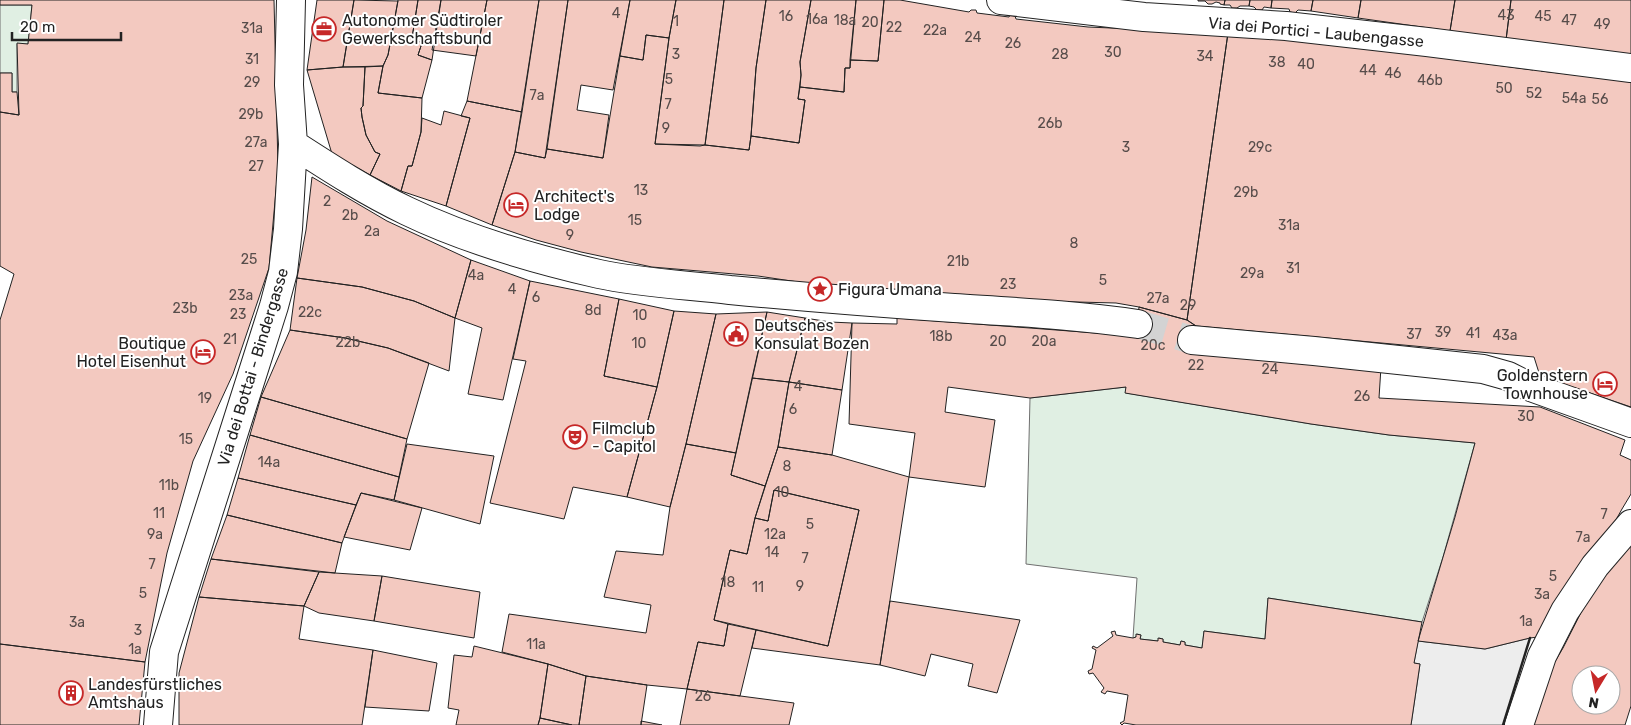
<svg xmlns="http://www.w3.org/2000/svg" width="1631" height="725" font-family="Rubik,sans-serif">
<rect width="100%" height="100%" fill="#fff"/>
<path fill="#e0efe3" stroke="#6f6f6f" d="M0,5h32l-4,39h-11v48h-5v-19h-12z
M1126,387v6l185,31 78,11 86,8 -32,114 -21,65 -154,-24 -3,41 -61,-8 -2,17 -17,-3v-3l-4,-1 -1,4 -17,-3v-3l-4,-1 -1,3 -18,-2 1,-4 -4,-1 -1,3 -3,1 4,-60 -111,-14 4,-166z"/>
<path fill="#ededed" stroke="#6f6f6f" d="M1530,638l-27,87h-92l9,-61 -6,-1 4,-22 67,8z"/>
<path fill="#f3c9c0" stroke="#222" fill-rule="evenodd" d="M0,0h274l4,168 -9,100 -36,106 -40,87 -26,92 -22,109 -145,-18v-324l14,-46 -14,-8v-154l19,3 -2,-72 11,1 4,-39h-32z
M317,0h37l-11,67 -36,3z
M354,0l44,1 -10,54 -5,11 -40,1z
M398,0h20l-6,38 -20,-4z
M418,0h23l-9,60 -14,-5 4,-12 -10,-5z
M441,0h46l-11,56 -44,-6z
M487,0h52l-17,112 -55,-11z
M539,0h29l-23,158 -30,-6z
M568,0h62l-17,90 -32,-5 -4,25 32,5 -6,43 -56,-9z
M630,0h46l-7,38 -23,-3 -3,25 -23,-4z
M676,0h48l-19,145 -5,1 -45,-2 14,-106z
M724,0h42l-10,68 -5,68 -2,14 -44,-5z
M766,0h45l-11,62 1,13 -3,24 7,1 -6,43 -48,-7 5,-68z
M811,0h45l-6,68h-5l-1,24 -44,-5 1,-12 -1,-13z
M856,0h28l-6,61 -28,-1z
M884,0h16l69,12 2,-2h5l1,3 32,4 1,-2 5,1 1,3 72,8 140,6 -41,287 -48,-13 -23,-4 -78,-2 -173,-9 -107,-16 -106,-9 -71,-15 -45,-12 -44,-15 23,-73 30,6 2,-9 56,9 17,-102 23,4 3,-25 23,3 -14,106 50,1 44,5 2,-14 48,7 6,-43 -7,-1 2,-12 44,5 1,-24h5v-8l28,1z
M1198,0h27l-1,5 -4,-1v-1l-4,-1 -4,2h-4l-3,-3h-7z
M1225,0h25l-1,6h-9l-3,2h-5l-2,-3h-6z
M1250,0h22l-1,8 -7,-1 -2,3h-5l-3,-3 -5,-1z
M1272,0h41l-2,11 -13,-1 -3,3 -5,-1 -1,-3 -18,-1z
M1313,0h48l-3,18 -47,-7z
M1361,0h94l-5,31 -92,-13z
M1455,0h56l-5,40 -56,-9z
M1511,0h120v57l-125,-17z
M1228,33l171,19 134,18 1,-3 8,1 -1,3 90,10v326l-91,-31 -6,-19 -338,-31 -9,-6z
M392,34l20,4 10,5 -4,12 14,5 -10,38 -44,-5 5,-27 5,-11z
M383,66l-5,27 44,5 -1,34 -9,34h-4l-7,25 -31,-16 10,-21 -5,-2 -9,-17 -4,-18 -1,-9 2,-2 2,-39z
M343,67h22l-2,39 -2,2 1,9 4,18 9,17 5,2 -10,21 -38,-21 -25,-84z
M0,73h12v19h5l2,23 -19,-3z
M467,101l55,11 -7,40 -23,73 -46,-19 24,-88 -9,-2z
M444,111l26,7 -24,88 -45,-15 7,-25h4l9,-34 1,-14 19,7z
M312,177l75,44 84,39 -16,58 -41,-17 -52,-14 -65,-9 9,-48z
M471,260l59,21 -27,119 -35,-6 14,-66 -27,-10z
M297,278l65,9 52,14 41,17 -6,53 -61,-23 -43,-10 -55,-8z
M530,281l89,18 -15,77 53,11 -30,110 -54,-10 -9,32 -74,-16 36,-142 -13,-2z
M619,299l55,12 -17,76 -53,-11z
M1139,307l48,13 9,6 -6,28 191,13 -2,31 161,9 85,33 -5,15 11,5v34l-9,15 -23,41 -53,86 -16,2 -45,11 -67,-8 37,-124 20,-74 -86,-8 -78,-11 -186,-31 1,-6 -96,11 -82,-11 -3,25 50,8 -10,67 -76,-10 6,-44 -66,-9 3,-101 45,1v-6l239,18z
M674,311l42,3 -30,130 -16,63 -43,-10 30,-110z
M767,312l-31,141 -50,-9 30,-130z
M767,312l38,6 -16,64 -37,-4z
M805,318l25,4 22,1 -10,67 -53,-8z
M290,330l55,8 43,10 41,15 -22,76 -146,-42z
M752,378l37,4 -11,65 -13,39 -34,-11z
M789,382l53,8 -10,65 -54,-8z
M261,397l146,42 -8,38 -149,-42z
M250,435l149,42 -5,23 -33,-7 -5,12 -118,-27z
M407,444l87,12 -14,68 -86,-24z
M686,444l50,9 -5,22 34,11 -10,32 -8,36 -17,-4 -16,70 14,4 -4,22 -26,-4 -11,47 -40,-4 -61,-9 -38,-12 -46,-12 7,-38 137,19 5,-28 -47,-8 12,-46 47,4 7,-48z
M778,447l54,8 77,22 -29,188 -128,-17 4,-18 72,16 31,-136 -85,-20 -6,31 -13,-3z
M238,478l118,27 -14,38 -115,-28z
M774,490l85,20 -31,136 -114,-26 16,-70 17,4 8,-36 13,3z
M361,493l61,15 -12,42 -66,-13z
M227,515l115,28 -7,30 -124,-14z
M1631,534v172l-6,19h-94l16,-50 16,-27 30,-59zM1581,675h30v30h-30z
M211,559l108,13 -15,34 -105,-9z
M319,572l63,4 -8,45 -55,-8 -15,-7z
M382,576l98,16 -6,46 -100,-17z
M199,597l105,9 -5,33 74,11 -11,75h-183v-52z
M1268,598l154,24 -8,41 6,1 -9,61h-275l-12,-2 -2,2 -2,-2 4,-2 4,-26 -21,-4 -2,3 -4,-2 3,-4 -11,-15 -4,1 -1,-3 4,-2 4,-19 -4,-2 1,-2 4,2 16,-12 -2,-4 4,-1 1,4 17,3 3,-1v-3l5,1 -1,4 18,2v-3l5,1v3l17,3 1,-4 4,1v3l17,3 2,-17 61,8z
M890,601l130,19 -23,73 -29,-7 5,-22 -42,-10 -6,22 -45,-11z
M728,624l28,6 -16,66 -53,-7 11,-47 26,4z
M0,644l145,18 -6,63h-139z
M474,646l74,18 -8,54 -2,7h-82l3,-15 -11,-2 6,-53 18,2z
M373,650l64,13 -8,48 -64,-4z
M548,664l38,12 -7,49h-7l-32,-7z
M586,676l61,9 -6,40h-62z
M687,689l107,14 -5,22h-109z
M540,718l32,7h-34z
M641,721l21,4h-21z"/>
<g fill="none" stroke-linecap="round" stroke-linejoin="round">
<path stroke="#d3d3d3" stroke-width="28" stroke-dasharray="28 14" stroke-linecap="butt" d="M1138,324l54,16"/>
<g stroke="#222" stroke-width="30">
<path id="minor" d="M1001,0l143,17 142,9 141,16 204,26
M293,144c37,24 74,48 114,67 60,29 127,48 192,63 42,9 89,11 131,16 75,7 149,13 224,18 61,4 123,7 184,16
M1192,340l122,11 169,18 25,7 20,10 103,37
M158,725l6,-73 110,-346 9,-34 5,-43 5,-85 -4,-59 2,-85
M1519,725l23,-69 23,-45 30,-45 36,-42"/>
</g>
<use href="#minor" stroke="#fff" stroke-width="28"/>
<path stroke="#222" stroke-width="2.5" d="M1503,725l27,-87"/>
</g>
<defs>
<g id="office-ring" transform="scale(1.25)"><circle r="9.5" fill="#fff" stroke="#c62828" stroke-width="1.5"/><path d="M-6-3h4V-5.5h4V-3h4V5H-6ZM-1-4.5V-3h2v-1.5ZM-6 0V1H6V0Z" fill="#c62828"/></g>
<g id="hotel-ring" transform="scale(1.25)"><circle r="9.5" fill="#fff" stroke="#c62828" stroke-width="1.5"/><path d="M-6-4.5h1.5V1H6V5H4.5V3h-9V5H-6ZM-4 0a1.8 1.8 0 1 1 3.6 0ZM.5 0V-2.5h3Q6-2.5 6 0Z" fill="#c62828"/></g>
<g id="sight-ring" transform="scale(1.25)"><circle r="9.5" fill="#fff" stroke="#c62828" stroke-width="1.5"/><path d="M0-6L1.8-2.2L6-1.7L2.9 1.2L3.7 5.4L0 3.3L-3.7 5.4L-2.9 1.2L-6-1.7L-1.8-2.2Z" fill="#c62828"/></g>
<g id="civic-ring" transform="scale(1.25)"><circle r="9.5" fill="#fff" stroke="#c62828" stroke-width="1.5"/><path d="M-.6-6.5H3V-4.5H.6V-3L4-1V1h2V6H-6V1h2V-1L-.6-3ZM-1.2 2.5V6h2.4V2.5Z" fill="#c62828"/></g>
<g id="theatre-ring" transform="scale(1.25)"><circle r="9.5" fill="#fff" stroke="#c62828" stroke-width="1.5"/><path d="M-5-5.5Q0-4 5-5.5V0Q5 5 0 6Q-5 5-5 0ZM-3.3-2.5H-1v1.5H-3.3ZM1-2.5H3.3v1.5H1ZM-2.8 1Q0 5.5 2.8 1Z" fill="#c62828"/></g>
<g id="building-ring" transform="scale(1.25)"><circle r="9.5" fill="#fff" stroke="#c62828" stroke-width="1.5"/><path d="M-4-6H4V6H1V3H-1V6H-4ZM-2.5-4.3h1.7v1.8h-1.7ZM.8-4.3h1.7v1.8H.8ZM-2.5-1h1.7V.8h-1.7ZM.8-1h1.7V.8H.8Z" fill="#c62828"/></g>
</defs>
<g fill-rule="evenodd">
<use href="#office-ring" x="324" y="29"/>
<use href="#hotel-ring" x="516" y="205"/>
<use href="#sight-ring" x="820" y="289"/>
<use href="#civic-ring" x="736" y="334"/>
<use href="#hotel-ring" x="203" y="352"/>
<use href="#hotel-ring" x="1605" y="384"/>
<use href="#theatre-ring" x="575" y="437"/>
<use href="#building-ring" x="71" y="693"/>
</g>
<g text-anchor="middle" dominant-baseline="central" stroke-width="4" stroke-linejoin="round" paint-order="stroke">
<g font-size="14" fill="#564c4a">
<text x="616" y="13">4</text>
<text x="1506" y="15">43</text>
<text x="786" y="16">16</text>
<text x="1543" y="16">45</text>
<text x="817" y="19">16a</text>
<text x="845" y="20">18a</text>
<text x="1569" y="20">47</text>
<text x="676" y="21">1</text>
<text x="870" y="22">20</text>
<text x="1602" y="24">49</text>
<text x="894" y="27">22</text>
<text x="252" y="28">31a</text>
<text x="935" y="30">22a</text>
<text x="973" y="37">24</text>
<text x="1013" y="43">26</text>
<text x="1113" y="52">30</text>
<text x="676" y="54">3</text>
<text x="1060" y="54">28</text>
<text x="1205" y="56">34</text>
<text x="252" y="59">31</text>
<text x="1277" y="62">38</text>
<text x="1306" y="64">40</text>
<text x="1368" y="70">44</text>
<text x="1393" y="73">46</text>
<text x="669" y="79">5</text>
<text x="1430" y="80">46b</text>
<text x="252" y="82">29</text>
<text x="1504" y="88">50</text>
<text x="1534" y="93">52</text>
<text x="537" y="95">7a</text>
<text x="1574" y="98">54a</text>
<text x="1600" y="99">56</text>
<text x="668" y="104">7</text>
<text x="251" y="114">29b</text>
<text x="1050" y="123">26b</text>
<text x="666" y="128">9</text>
<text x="256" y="142">27a</text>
<text x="1126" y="147">3</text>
<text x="1260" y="147">29c</text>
<text x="256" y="166">27</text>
<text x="641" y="190">13</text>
<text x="1246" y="192">29b</text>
<text x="327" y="201">2</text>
<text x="350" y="215">2b</text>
<text x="635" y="220">15</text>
<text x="1289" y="225">31a</text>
<text x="372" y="231">2a</text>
<text x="570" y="235">9</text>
<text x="1074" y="243">8</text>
<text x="249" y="259">25</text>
<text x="958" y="261">21b</text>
<text x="1293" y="268">31</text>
<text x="1252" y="273">29a</text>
<text x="476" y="275">4a</text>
<text x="1103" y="280">5</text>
<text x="1008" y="284">23</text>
<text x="512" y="289">4</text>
<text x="241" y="295">23a</text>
<text x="536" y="297">6</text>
<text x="1158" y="298">27a</text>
<text x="1188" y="305">29</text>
<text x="185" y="308">23b</text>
<text x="593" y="310">8d</text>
<text x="310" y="312">22c</text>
<text x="238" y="314">23</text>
<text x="640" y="315">10</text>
<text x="1443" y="332">39</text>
<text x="1473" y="333">41</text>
<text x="1414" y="334">37</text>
<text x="1505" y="335">43a</text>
<text x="941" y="336">18b</text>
<text x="230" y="339">21</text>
<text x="998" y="341">20</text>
<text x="1044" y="341">20a</text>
<text x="348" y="342">22b</text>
<text x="639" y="343">10</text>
<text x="1153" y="345">20c</text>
<text x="1196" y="365">22</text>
<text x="1270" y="369">24</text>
<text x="798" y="386">4</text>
<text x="1362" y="396">26</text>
<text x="205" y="398">19</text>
<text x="793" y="409">6</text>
<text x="1526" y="416">30</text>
<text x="186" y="439">15</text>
<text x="269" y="462">14a</text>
<text x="787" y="466">8</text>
<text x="169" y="485">11b</text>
<text x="782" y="492">10</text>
<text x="159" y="513">11</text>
<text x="1604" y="514">7</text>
<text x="810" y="524">5</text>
<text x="155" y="534">9a</text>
<text x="775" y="534">12a</text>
<text x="1583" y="537">7a</text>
<text x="772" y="552">14</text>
<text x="805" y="558">7</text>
<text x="152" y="564">7</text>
<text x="1553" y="576">5</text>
<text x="728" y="582">18</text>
<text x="800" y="586">9</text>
<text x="758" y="587">11</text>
<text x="143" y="593">5</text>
<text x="1542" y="594">3a</text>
<text x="1526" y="621">1a</text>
<text x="77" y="622">3a</text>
<text x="138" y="630">3</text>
<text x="536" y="644">11a</text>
<text x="135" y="649">1a</text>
<text x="703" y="696">26</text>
</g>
<g font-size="16" fill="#222" stroke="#fff" text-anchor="start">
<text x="342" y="20">Autonomer Südtiroler<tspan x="342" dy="18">Gewerkschaftsbund</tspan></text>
<text x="534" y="196">Architect's<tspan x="534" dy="18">Lodge</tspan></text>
<text x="838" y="289">Figura Umana</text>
<text x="754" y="325">Deutsches<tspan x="754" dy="18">Konsulat Bozen</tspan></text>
<text x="186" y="343" text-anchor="end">Boutique<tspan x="186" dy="18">Hotel Eisenhut</tspan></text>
<text x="1588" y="375" text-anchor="end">Goldenstern<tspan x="1588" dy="18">Townhouse</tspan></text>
<text x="592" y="428">Filmclub<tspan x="592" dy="18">- Capitol</tspan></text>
<text x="88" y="684">Landesfürstliches<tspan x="88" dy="18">Amtshaus</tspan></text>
</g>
<g font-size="16" fill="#222" stroke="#fff">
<text transform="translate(1316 32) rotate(5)">Via dei Portici - Laubengasse</text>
<text transform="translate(253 367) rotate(-73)">Via dei Bottai - Bindergasse</text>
</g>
</g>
<g transform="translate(1596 690) rotate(190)"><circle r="24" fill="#ffffff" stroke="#a7a7a7"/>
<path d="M0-4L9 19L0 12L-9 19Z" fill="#c62828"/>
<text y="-8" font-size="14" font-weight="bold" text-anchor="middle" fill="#222222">N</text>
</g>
<path d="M12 32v8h109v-8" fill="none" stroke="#222222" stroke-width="2.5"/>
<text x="20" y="32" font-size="15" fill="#222222" stroke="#ffffff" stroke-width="4" paint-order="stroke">20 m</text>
</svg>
